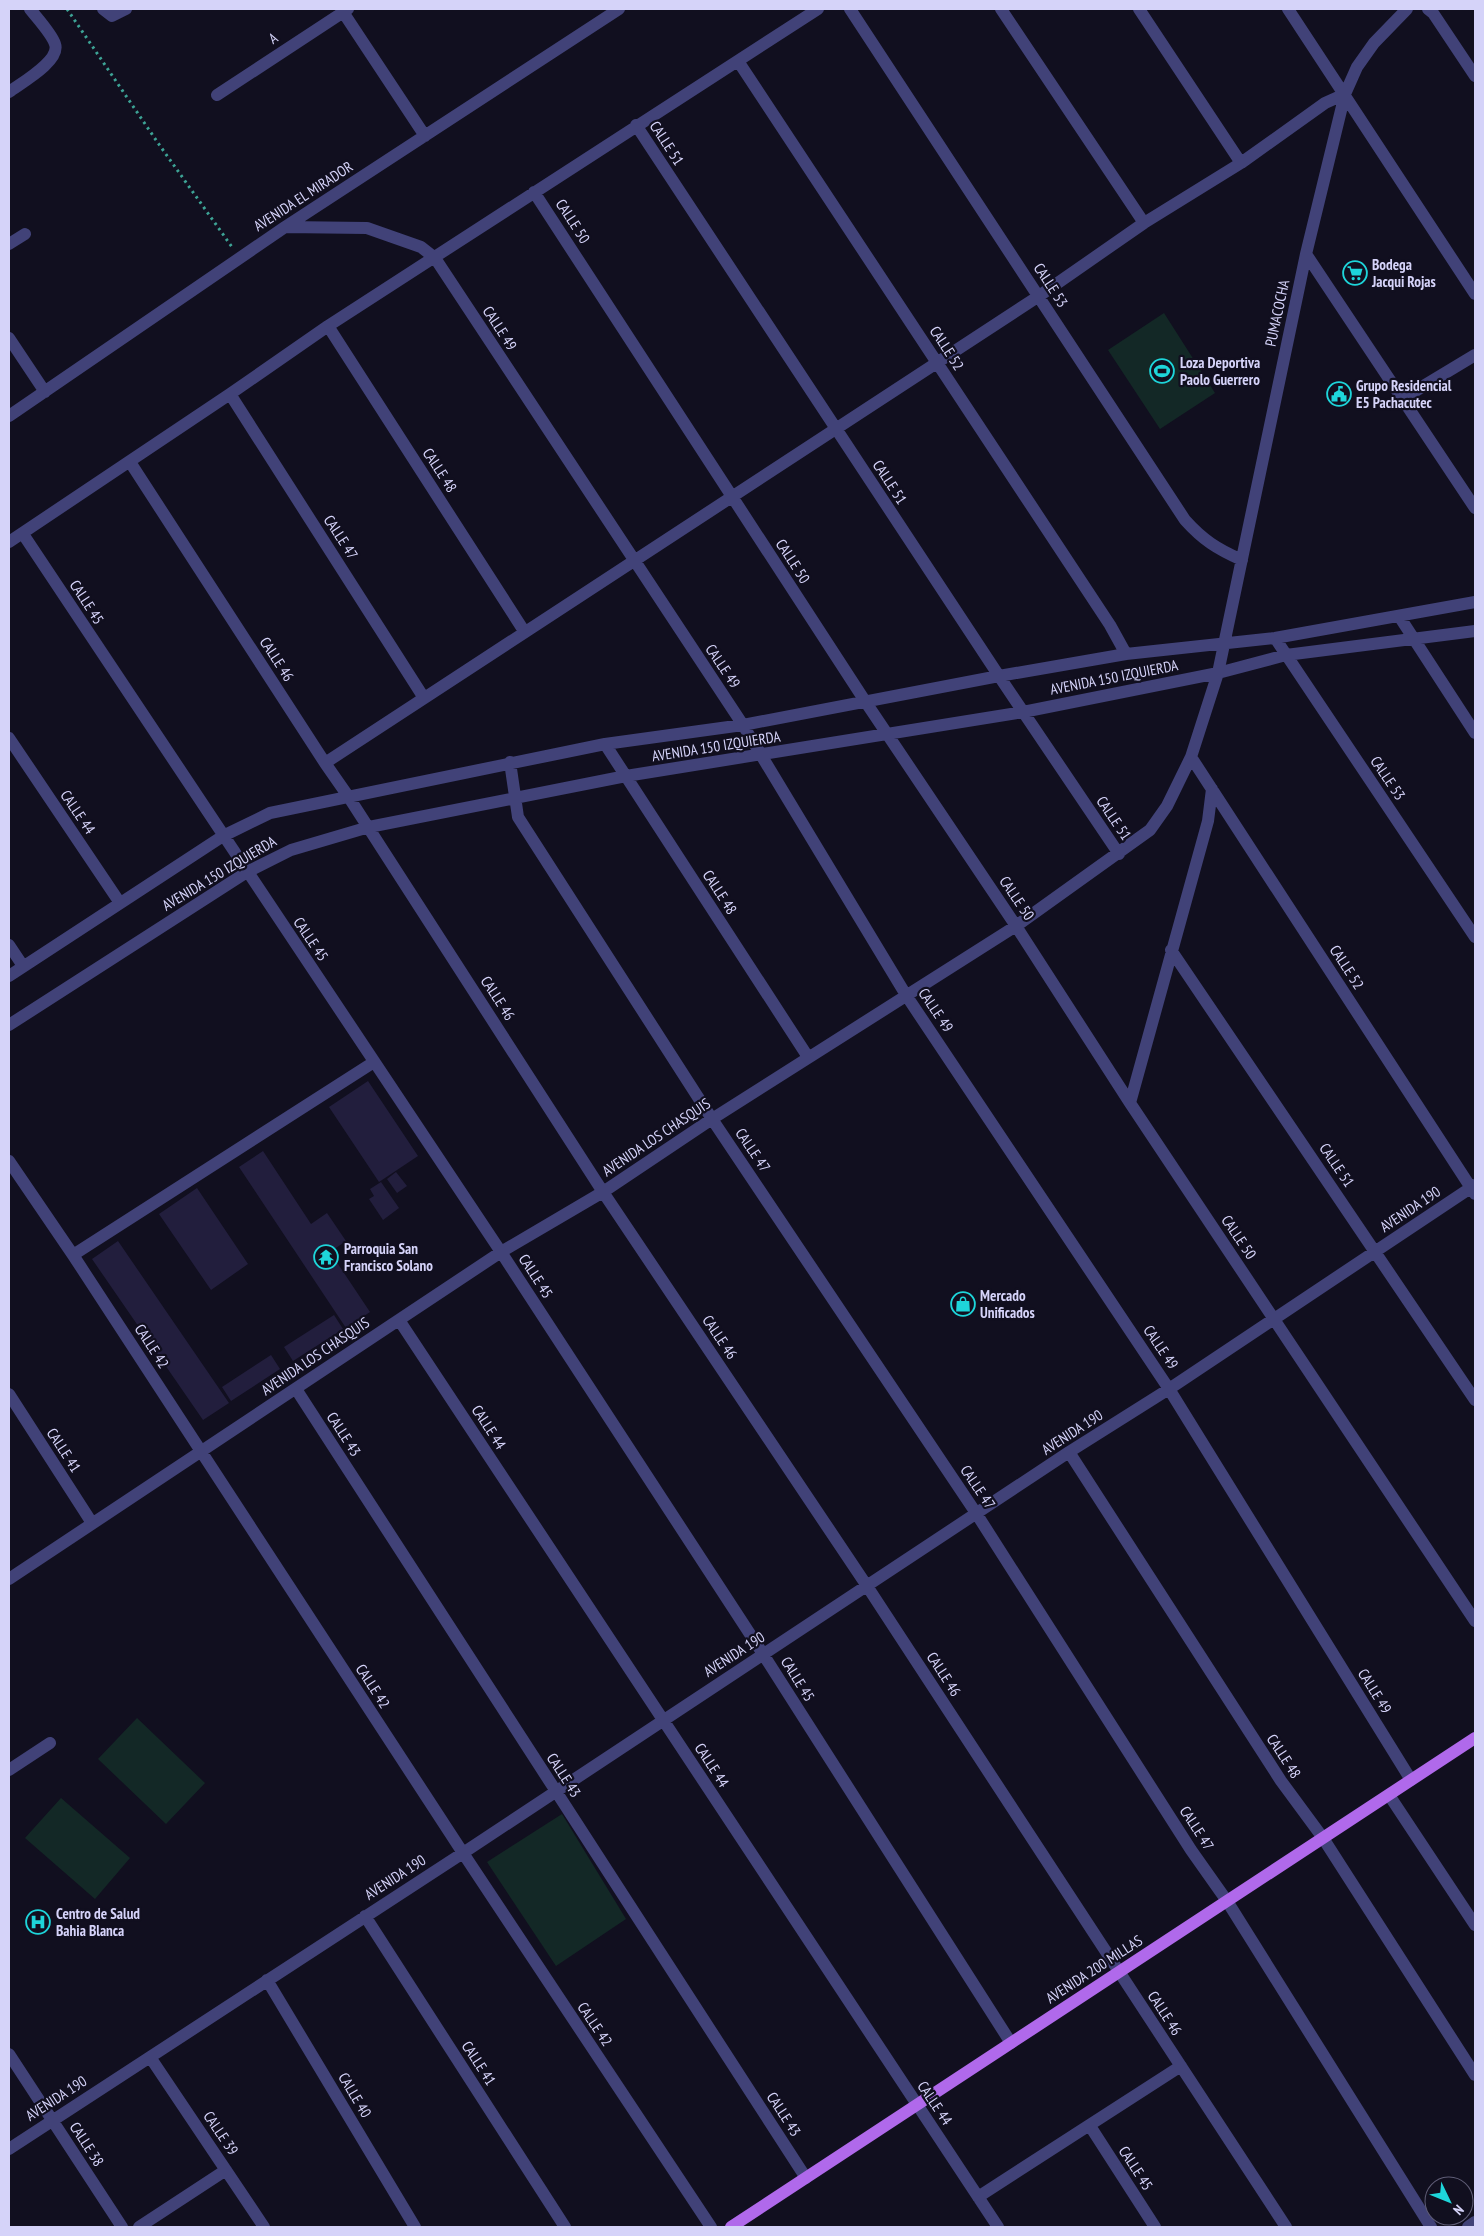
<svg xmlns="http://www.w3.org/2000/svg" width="1484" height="2236" font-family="'PT Sans Narrow',sans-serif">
<rect width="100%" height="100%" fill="#110f1f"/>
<path fill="#132826" d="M1164,313l51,80 -55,36 -52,-79z
M137,1718l68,65 -39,41 -68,-65z
M61,1798l69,60 -35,41 -70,-61z
M562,1814l64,105 -70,47 -69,-104z"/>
<path fill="#221e3d" d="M368,1081l50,75 -39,26 -50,-75z
M263,1151l48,73 16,-11 19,28 -16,11 40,60 -24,16 -107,-161z
M396,1172l11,14 -10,7 -10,-14z
M381,1182l18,26 -16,12 -14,-21 5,-3 -4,-7z
M197,1188l51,76 -37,26 -52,-76z
M118,1241l111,162 -26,17 -111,-161z
M334,1315l9,14 -50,32 -9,-14z
M271,1355l9,14 -49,32 -9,-14z"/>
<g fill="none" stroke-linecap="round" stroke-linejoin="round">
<path stroke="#3da395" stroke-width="3" stroke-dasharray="2.5 4" stroke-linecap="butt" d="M67,9l91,134 74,104"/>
<path stroke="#414278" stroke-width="12" d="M103,9l9,7 14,-7
M341,9l84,127
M850,9l335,511c18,20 32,29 57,40
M1001,9l143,214
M1139,9l102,154
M1288,9l187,285
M1428,9l5,4 42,63
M738,61l372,564 16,29
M9,92c12,-9 52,-31 46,-48 -3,-10 -18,-26 -25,-35
M217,95l131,-86
M636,125l363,551 120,178
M534,192l331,509 151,225 114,177 345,518
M285,227l82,1 54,19 14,11 308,467 163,270 263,394 242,391
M9,244l16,-10
M1306,254l169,254
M328,326l196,305
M9,338l36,54
M230,394l194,304
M1402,399l73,-44
M9,416l276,-189 334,-218
M130,462l195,301 23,33 255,396 264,394 419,641
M23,534l478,718 262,402 248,389
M9,542l221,-148 98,-68 490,-317
M1399,616l76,117
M1275,638l200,299
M9,738l111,165
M605,744l203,313
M1191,757l284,437
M510,762l8,55 194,302 264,394 215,337 36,51 204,326
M325,763l714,-467 105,-73 97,-60 84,-60 20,-9
M9,945l14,21
M1171,950l304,450
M9,976l214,-140 47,-23 335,-69 138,-19 256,-49 127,-22 149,-16 200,-36
M9,1025l238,-153 44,-22 78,-23 257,-51 397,-64 195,-39 68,-18 189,-24
M1130,1103l78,-282 4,-32
M9,1161l64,94 390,598 248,374
M73,1255l301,-193
M399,1320l599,907
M296,1389l510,789
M9,1394l83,129
M1069,1452l212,329 42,57 152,237
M9,1579l492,-327 102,-60 109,-73 304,-193 134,-96 17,-24 24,-49 27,-84 88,-419 39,-160 12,-27 17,-24 33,-34
M9,1770l41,-27
M1389,1795l86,130
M365,1916l200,311
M267,1980l148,247
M9,2054l113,173
M150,2057l114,170
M1090,2126l65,101
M9,2149l454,-296 606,-401 100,-63 306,-204
M978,2197l203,-131
M139,2227l87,-57
M1468,2227l7,-5"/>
<path stroke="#b069eb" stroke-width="12" d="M731,2227l744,-489"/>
</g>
<defs>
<g id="supermarket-ring" transform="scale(1.25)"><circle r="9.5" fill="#110f1f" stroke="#1ed5da" stroke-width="1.5"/><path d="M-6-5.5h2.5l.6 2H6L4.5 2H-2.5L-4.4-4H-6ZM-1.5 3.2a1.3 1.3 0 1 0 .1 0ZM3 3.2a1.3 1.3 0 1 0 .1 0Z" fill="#1ed5da"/></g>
<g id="stadium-ring" transform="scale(1.25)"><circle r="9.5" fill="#110f1f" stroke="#1ed5da" stroke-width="1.5"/><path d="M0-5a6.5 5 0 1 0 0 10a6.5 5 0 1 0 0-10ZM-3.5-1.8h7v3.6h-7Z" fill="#1ed5da"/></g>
<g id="civic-ring" transform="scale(1.25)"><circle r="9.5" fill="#110f1f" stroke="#1ed5da" stroke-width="1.5"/><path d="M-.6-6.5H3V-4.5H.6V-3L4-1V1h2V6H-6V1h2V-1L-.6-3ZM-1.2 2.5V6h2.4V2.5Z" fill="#1ed5da"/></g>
<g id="temple-ring" transform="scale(1.25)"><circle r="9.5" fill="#110f1f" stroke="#1ed5da" stroke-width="1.5"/><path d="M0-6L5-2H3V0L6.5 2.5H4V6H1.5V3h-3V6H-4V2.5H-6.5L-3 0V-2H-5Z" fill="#1ed5da"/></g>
<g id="shop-ring" transform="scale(1.25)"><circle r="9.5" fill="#110f1f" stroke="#1ed5da" stroke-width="1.5"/><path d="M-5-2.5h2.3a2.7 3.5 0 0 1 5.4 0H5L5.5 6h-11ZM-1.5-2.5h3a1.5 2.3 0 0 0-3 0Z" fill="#1ed5da"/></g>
<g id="hospital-ring" transform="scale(1.25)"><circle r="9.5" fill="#110f1f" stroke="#1ed5da" stroke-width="1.5"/><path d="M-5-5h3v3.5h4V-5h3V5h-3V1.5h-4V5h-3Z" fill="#1ed5da"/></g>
</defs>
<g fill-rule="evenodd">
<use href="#supermarket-ring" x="1355" y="273"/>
<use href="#stadium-ring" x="1162" y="371"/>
<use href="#civic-ring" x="1339" y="394"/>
<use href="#temple-ring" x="326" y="1257"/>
<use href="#shop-ring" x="963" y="1304"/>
<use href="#hospital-ring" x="38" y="1922"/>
</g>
<g text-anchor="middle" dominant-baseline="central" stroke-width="4.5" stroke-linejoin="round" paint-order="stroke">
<g font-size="15" fill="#d5d3f9" stroke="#110f1f">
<text transform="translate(273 38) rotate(-33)">A</text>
<text transform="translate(667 143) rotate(57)">CALLE 51</text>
<text transform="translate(303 196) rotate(-33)">AVENIDA EL MIRADOR</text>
<text transform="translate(573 221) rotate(57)">CALLE 50</text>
<text transform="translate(1051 285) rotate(57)">CALLE 53</text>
<text transform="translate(1277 313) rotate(-78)">PUMACOCHA</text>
<text transform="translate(500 328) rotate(57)">CALLE 49</text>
<text transform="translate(947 348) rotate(57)">CALLE 52</text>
<text transform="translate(440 470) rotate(57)">CALLE 48</text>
<text transform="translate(890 482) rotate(57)">CALLE 51</text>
<text transform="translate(341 537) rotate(57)">CALLE 47</text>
<text transform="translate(793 561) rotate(57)">CALLE 50</text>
<text transform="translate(87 602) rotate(57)">CALLE 45</text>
<text transform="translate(277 659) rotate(57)">CALLE 46</text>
<text transform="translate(723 666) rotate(56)">CALLE 49</text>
<text transform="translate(1114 677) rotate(-11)">AVENIDA 150 IZQUIERDA</text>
<text transform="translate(716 746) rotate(-9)">AVENIDA 150 IZQUIERDA</text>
<text transform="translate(1388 778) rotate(56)">CALLE 53</text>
<text transform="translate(78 812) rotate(56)">CALLE 44</text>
<text transform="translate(1114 818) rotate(56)">CALLE 51</text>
<text transform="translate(219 873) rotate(-31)">AVENIDA 150 IZQUIERDA</text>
<text transform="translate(720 892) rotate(57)">CALLE 48</text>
<text transform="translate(1017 898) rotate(56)">CALLE 50</text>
<text transform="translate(311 939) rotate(56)">CALLE 45</text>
<text transform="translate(1347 967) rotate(57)">CALLE 52</text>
<text transform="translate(498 998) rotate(57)">CALLE 46</text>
<text transform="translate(936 1010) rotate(56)">CALLE 49</text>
<text transform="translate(656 1137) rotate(-34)">AVENIDA LOS CHASQUIS</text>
<text transform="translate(753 1150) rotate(56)">CALLE 47</text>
<text transform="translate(1337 1165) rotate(56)">CALLE 51</text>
<text transform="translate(1410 1209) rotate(-34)">AVENIDA 190</text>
<text transform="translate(1239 1237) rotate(56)">CALLE 50</text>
<text transform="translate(536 1276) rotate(57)">CALLE 45</text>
<text transform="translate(720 1337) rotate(56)">CALLE 46</text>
<text transform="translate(152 1346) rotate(57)">CALLE 42</text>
<text transform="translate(1161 1347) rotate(56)">CALLE 49</text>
<text transform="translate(315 1356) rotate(-34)">AVENIDA LOS CHASQUIS</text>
<text transform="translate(489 1427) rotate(57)">CALLE 44</text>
<text transform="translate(1072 1432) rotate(-33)">AVENIDA 190</text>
<text transform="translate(344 1434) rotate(57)">CALLE 43</text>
<text transform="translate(64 1450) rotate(57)">CALLE 41</text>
<text transform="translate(978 1487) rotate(56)">CALLE 47</text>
<text transform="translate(734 1654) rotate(-33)">AVENIDA 190</text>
<text transform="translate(944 1674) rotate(57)">CALLE 46</text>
<text transform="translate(798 1679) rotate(58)">CALLE 45</text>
<text transform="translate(373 1686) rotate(57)">CALLE 42</text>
<text transform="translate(1375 1691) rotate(58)">CALLE 49</text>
<text transform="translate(1284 1756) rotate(57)">CALLE 48</text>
<text transform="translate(712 1765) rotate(57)">CALLE 44</text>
<text transform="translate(564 1775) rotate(57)">CALLE 43</text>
<text transform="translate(1197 1828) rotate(57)">CALLE 47</text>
<text transform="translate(395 1877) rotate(-33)">AVENIDA 190</text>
<text transform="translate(1094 1969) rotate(-33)">AVENIDA 200 MILLAS</text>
<text transform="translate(1165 2013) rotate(57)">CALLE 46</text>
<text transform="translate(595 2024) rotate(56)">CALLE 42</text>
<text transform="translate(479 2063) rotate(57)">CALLE 41</text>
<text transform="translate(355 2095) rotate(59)">CALLE 40</text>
<text transform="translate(56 2098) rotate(-33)">AVENIDA 190</text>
<text transform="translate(935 2103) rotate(56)">CALLE 44</text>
<text transform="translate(784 2114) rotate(57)">CALLE 43</text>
<text transform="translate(221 2133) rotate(56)">CALLE 39</text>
<text transform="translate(87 2144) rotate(57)">CALLE 38</text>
<text transform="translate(1136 2168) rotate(57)">CALLE 45</text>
</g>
<g font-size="15" font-weight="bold" fill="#d5d3f9" stroke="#110f1f" text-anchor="start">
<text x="1372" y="264">Bodega<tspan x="1372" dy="17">Jacqui Rojas</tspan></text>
<text x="1180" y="362">Loza Deportiva<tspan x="1180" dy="17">Paolo Guerrero</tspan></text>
<text x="1356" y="385">Grupo Residencial<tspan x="1356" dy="17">E5 Pachacutec</tspan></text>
<text x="344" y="1248">Parroquia San<tspan x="344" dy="17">Francisco Solano</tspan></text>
<text x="980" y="1295">Mercado<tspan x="980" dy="17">Unificados</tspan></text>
<text x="56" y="1913">Centro de Salud<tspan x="56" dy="17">Bahia Blanca</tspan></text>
</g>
</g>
<rect width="1484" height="2236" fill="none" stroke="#d5d3f9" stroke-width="20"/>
<g transform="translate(1449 2201) rotate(133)"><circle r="24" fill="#110f1f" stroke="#5f5d76"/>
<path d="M0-4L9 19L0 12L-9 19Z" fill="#1ed5da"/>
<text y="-8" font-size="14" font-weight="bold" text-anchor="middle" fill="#d5d3f9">N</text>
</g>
</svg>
